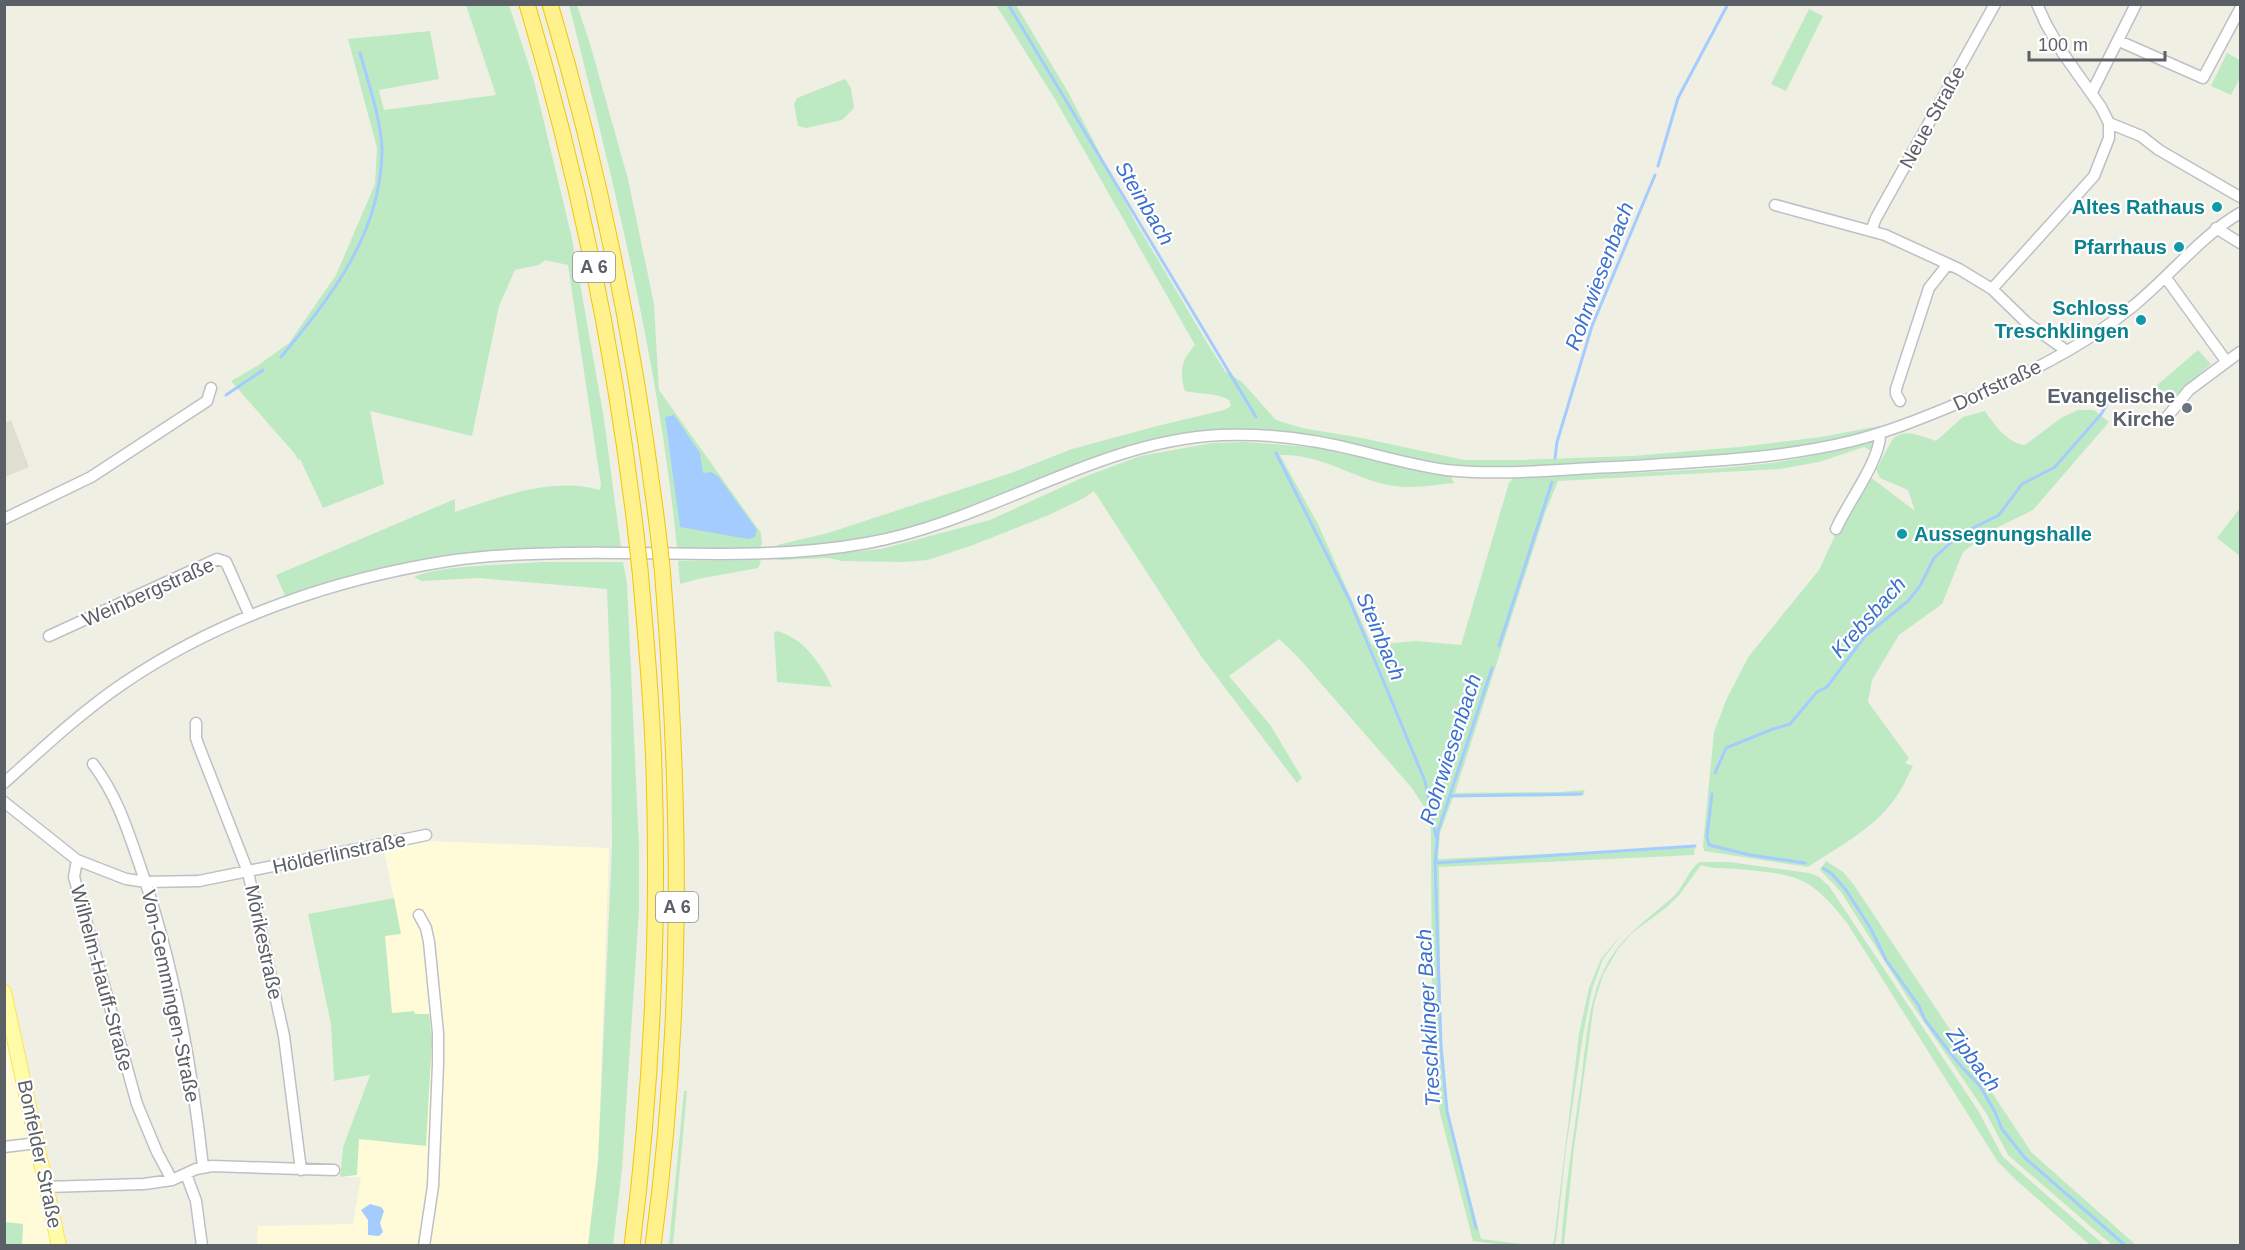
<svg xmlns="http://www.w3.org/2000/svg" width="2245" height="1250" font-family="Arial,sans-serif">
<rect width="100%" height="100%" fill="#f0efe3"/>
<path fill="#fffbd9" d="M429,841l180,7 -11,314 -10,83 -331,1 1,-20 95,-2 8,-47h-21l3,-30 27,-72 -36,6 -3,-56 -23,-111 86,-16 -10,-47z
M10,1036l43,209h-31l1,-21 -18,-2 -1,-185z"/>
<path fill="#dfded2" d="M11,420l18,47 -24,10v-54z"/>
<path fill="#beeac3" d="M466,5h43l25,76 38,157 32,181 17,129h-90l-75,10 -170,40 -10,-23 179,-76v13c45,-15 97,-36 145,-22l1,-5 -33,-220 -23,-5 -6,5 -24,5 -16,36 -27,130 -102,-25 14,73 -61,24 -23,-49 -2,1 -3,-6 -64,-73 26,-15 32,-23 47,-68 39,-91 2,-36 -29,-109 82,-8 9,48 -60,11 5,20 112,-15z
M569,5h8l13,39 38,135 26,125 5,86 102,143 1,11 -3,5 -82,-1c-18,-184 -63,-364 -108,-543z
M996,5h20l52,87 67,129 73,123 17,27 17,11 34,38 26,8 60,10 102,22h52l117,-4 106,-9 82,-10 58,-11 7,2 -81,21 -78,10 -234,10 -54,-3 -169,-32 -99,6 -251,89 -67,14 -76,6v-4l51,-12 183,-60 61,-24 85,-23 67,-16 7,-4 -2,-6c-12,-7 -30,-6 -44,-9 -6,-19 -4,-31 10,-46l-139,-244z
M1809,9l14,7 -37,75 -15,-7z
M2227,53l13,7v18l-9,17 -20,-9z
M845,79l6,9 3,20 -12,12 -36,8 -8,-2 -4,-22 3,-6z
M2198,350l13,14 -41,36 -14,-14z
M2078,410h16l15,12 -76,88 -43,21 -27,21 -21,52 -43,31 -27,45 -4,22 41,56 -4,5 8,3c-6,11 -11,24 -19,34 -21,29 -56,47 -86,67l-104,-16 -1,-6 11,-113 13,-34 22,-42 70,-86 19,-41 31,-53 46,35 -7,-21 -28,-12 -4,-8 16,-30c12,-13 29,-4 44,1l27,-24 22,-6c9,13 23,33 40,34l36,-27z
M1246,442l66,5 139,30 3,6c-25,3 -50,7 -75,0 -33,-10 -62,-29 -99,-28l38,69 54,121 44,-4 45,4 48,-162 5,-6c82,-3 166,-4 248,-13 37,-4 73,-13 109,-21l3,5 -2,3 -8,-4 -45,15 -39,7 -222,12 -13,32 -90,280 105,-1 24,-2 1,2 -2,3 -7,1 -123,1 -13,36 -2,26 257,-12 -1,8 -255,12 2,189 7,55 33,128 49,6h-24l-33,-4 -33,-128 -8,-56 -1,-228 -8,-24 -12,-18 -113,-130 -19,-18 -50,37 42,50 31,52 -5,5 -96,-127 -107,-165 -10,7 -35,17 -76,30 -45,15 -25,2 -61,-1 -13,-3 -51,2 1,-2 102,-9 109,-29 94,-43 56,-21 72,-13z
M2240,508v48l-23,-18z
M678,561l80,-1 3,1 -3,7 -60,11 -18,5z
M541,562h82l4,21 12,264v63l-17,259 -9,76h-25l10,-83 14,-316 -1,-152 -4,-105 -128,-11 -57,3 -8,-4c24,-12 97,-12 127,-15z
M776,631c26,5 46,34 56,56l-55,-5 -3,-50z
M1826,861l17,11 11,13 178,268 104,92h-24l-104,-90 -22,-42 -75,-110 -70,-111 -21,-22z
M1699,862h30l80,11 10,4 10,9 150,226 24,45 101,88h-14l-75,-66 -17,-17 -151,-239c-38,-49 -50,-48 -109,-54 -12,-1 -26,0 -37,-4l-21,29 -13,13 -35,26 -14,16 -15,26 -9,29 -20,144 -10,97h-3c4,-54 12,-109 20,-163 5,-39 7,-85 27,-120 17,-29 43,-45 67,-67 9,-10 14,-25 24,-33z
M394,898l7,36 -16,2 7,77 22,-2 1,3h14l3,26 -6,106 -67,-7 -2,36 -17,2 3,-30 27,-72 -36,6 -3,-56 -23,-111z
M1626,929l-23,30 -11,30 -9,46 -17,114 -10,92 -2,4h-2l2,-4 25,-207 10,-46 12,-29z
M684,1091h3l-14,154h-4z
M5,1222l18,2 -1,21h-17z"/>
<path fill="#a4ccff" d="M674,415l26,38 3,20 8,-1 7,4 39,54 -2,7 -7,2 -68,-12 -15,-110z
M370,1204l11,3 3,4 -4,12 3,9 -4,4 -11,-1v-15l-7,-10z"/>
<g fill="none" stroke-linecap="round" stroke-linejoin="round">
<path stroke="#a4ccff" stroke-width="3" d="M1008,4l248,413
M1658,166l20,-68 50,-94
M281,357c50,-60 100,-123 101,-206 0,-28 -14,-70 -22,-98
M226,395l37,-25
M1276,453l74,148 75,180 11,56
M1555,458l2,-16 35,-116 63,-151
M1499,646l53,-164
M1715,773l11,-25 47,-19 17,-5 27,-32 10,-5 38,-51 43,-35 12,-15 14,-28 25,-23 40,-20 23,-31 33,-17 47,-54 11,-20
M1712,794l-5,42 2,9 41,10 55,8
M1451,796l130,-2
M1435,863l260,-17
M1823,868l9,6 14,16 25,39 15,31 33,46 6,14 34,44 21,22 15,26 7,17 23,29 101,88
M1476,1228l-29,-117 -6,-66 -6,-182 3,-32 54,-163"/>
<g stroke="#bdc0c6" stroke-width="13">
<path id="minor" d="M2119,41l84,37 37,-69
M2092,92l44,-88
M2109,123l32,13 18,14 81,47
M1775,205l110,30 74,34 33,20 35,34 40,28
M2216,228l24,15
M1871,231l5,-13 119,-214
M2166,278l60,83
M1992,289l102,-113 15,-38v-15l-8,-16 -39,-55 -16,-28 -9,-20
M1900,401l-4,-7v-5l33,-101 19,-24
M2167,417l22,-27 51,-38
M4,519l87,-42 116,-76 4,-13
M1836,529c11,-25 45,-70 44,-95
M49,636l168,-77 9,3 24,54
M196,723v15l2,6 50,128 36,164 17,134
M93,764c23,30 34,64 46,99 34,97 53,202 64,304
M4,783c39,-35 77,-71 120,-100 96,-65 210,-104 324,-122 39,-6 79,-7 119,-8 100,-2 201,8 300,-10 123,-22 228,-102 354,-108 48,-2 97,5 143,17 27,7 54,14 82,18 55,6 113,-1 168,-3 80,-5 160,-7 238,-26 36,-9 68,-22 102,-36 63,-26 125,-55 178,-98 36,-29 70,-72 108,-94
M4,802l73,58 49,19 20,3 53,-1 227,-46
M77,860l-3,17 63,227 20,48 15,28
M419,915l7,13 3,14 9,91v31l-5,122 -9,60
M4,1147l33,-4
M186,1174l10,27 6,45
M46,1187l98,-3 28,-4 24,-11 16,-3 122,4"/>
</g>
<g stroke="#ffe44e" stroke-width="16">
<path id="major" d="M4,992l55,254"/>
</g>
<g stroke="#f3c700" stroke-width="17">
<path id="highway" d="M527,4c52,175 88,349 109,530
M550,4c52,173 86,349 108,528
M632,1246c20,-158 27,-318 22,-477 -2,-67 -8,-133 -14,-199
M653,1246c31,-228 28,-450 9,-679"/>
</g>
<use href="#minor" stroke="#fff" stroke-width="10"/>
<use href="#major" stroke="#fffca9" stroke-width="14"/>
<use href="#highway" stroke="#fff18b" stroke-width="15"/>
<g stroke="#f3c700" stroke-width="17" stroke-linecap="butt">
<path id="highway-bridge" d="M658,532l4,35
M636,534l4,36"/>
</g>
<use href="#highway-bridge" stroke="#fff18b" stroke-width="15"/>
</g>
<g fill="#0f9aa8" stroke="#fff" stroke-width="2">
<circle cx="2217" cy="207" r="6"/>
<circle cx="2179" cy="247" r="6"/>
<circle cx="2141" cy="320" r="6"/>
<circle cx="1902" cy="534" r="6"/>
</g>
<circle fill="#6b7280" stroke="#fff" stroke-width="2" cx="2187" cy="408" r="6"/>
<g text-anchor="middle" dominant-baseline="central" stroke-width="4.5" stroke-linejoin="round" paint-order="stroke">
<g fill="#fff" stroke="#8c8f94" stroke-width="1.5">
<rect x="573" y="252" width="42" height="30" rx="4.5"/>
<rect x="656" y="892" width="42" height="30" rx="4.5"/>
</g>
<g font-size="18" font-weight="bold" fill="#5b5f66">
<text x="594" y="267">A 6</text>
<text x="677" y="907">A 6</text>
</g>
<g font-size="20" fill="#5b5f66" stroke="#fff">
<text transform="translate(1932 117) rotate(-61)">Neue Straße</text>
<text transform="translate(1997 385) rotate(-25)">Dorfstraße</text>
<text transform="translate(148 592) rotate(-24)">Weinbergstraße</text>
<text transform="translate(339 853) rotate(-12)">Hölderlinstraße</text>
<text transform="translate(264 942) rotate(78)">Mörikestraße</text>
<text transform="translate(102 978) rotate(75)">Wilhelm-Hauff-Straße</text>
<text transform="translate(171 996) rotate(78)">Von-Gemmingen-Straße</text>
<text transform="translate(40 1154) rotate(78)">Bonfelder Straße</text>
</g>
<g font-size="20" font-weight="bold" fill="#0d838f" stroke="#fff" text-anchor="end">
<text x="2205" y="207">Altes Rathaus</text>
<text x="2167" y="247">Pfarrhaus</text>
<text x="2129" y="308">Schloss<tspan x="2129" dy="23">Treschklingen</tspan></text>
<text x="1914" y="534" text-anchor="start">Aussegnungshalle</text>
</g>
<g font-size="20" font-weight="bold" fill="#5b616d" stroke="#fff" text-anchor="end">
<text x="2175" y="396">Evangelische<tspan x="2175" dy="23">Kirche</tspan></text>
</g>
<g font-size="21" font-style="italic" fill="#3b70cf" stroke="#fff">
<text transform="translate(1145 203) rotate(59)">Steinbach</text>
<text transform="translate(1599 276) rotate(-69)">Rohrwiesenbach</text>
<text transform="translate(1868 617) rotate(-48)">Krebsbach</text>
<text transform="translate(1381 636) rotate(67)">Steinbach</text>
<text transform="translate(1450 749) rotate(-72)">Rohrwiesenbach</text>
<text transform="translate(1428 1018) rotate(-93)">Treschklinger Bach</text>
<text transform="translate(1974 1059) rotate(53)">Zipbach</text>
</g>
</g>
<rect width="2245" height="1250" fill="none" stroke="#5b5f66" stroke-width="12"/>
<path d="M2029 51v9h136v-9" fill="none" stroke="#5b5f66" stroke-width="3"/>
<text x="2038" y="51" font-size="18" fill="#5b5f66" stroke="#ffffff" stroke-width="4.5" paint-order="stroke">100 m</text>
</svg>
